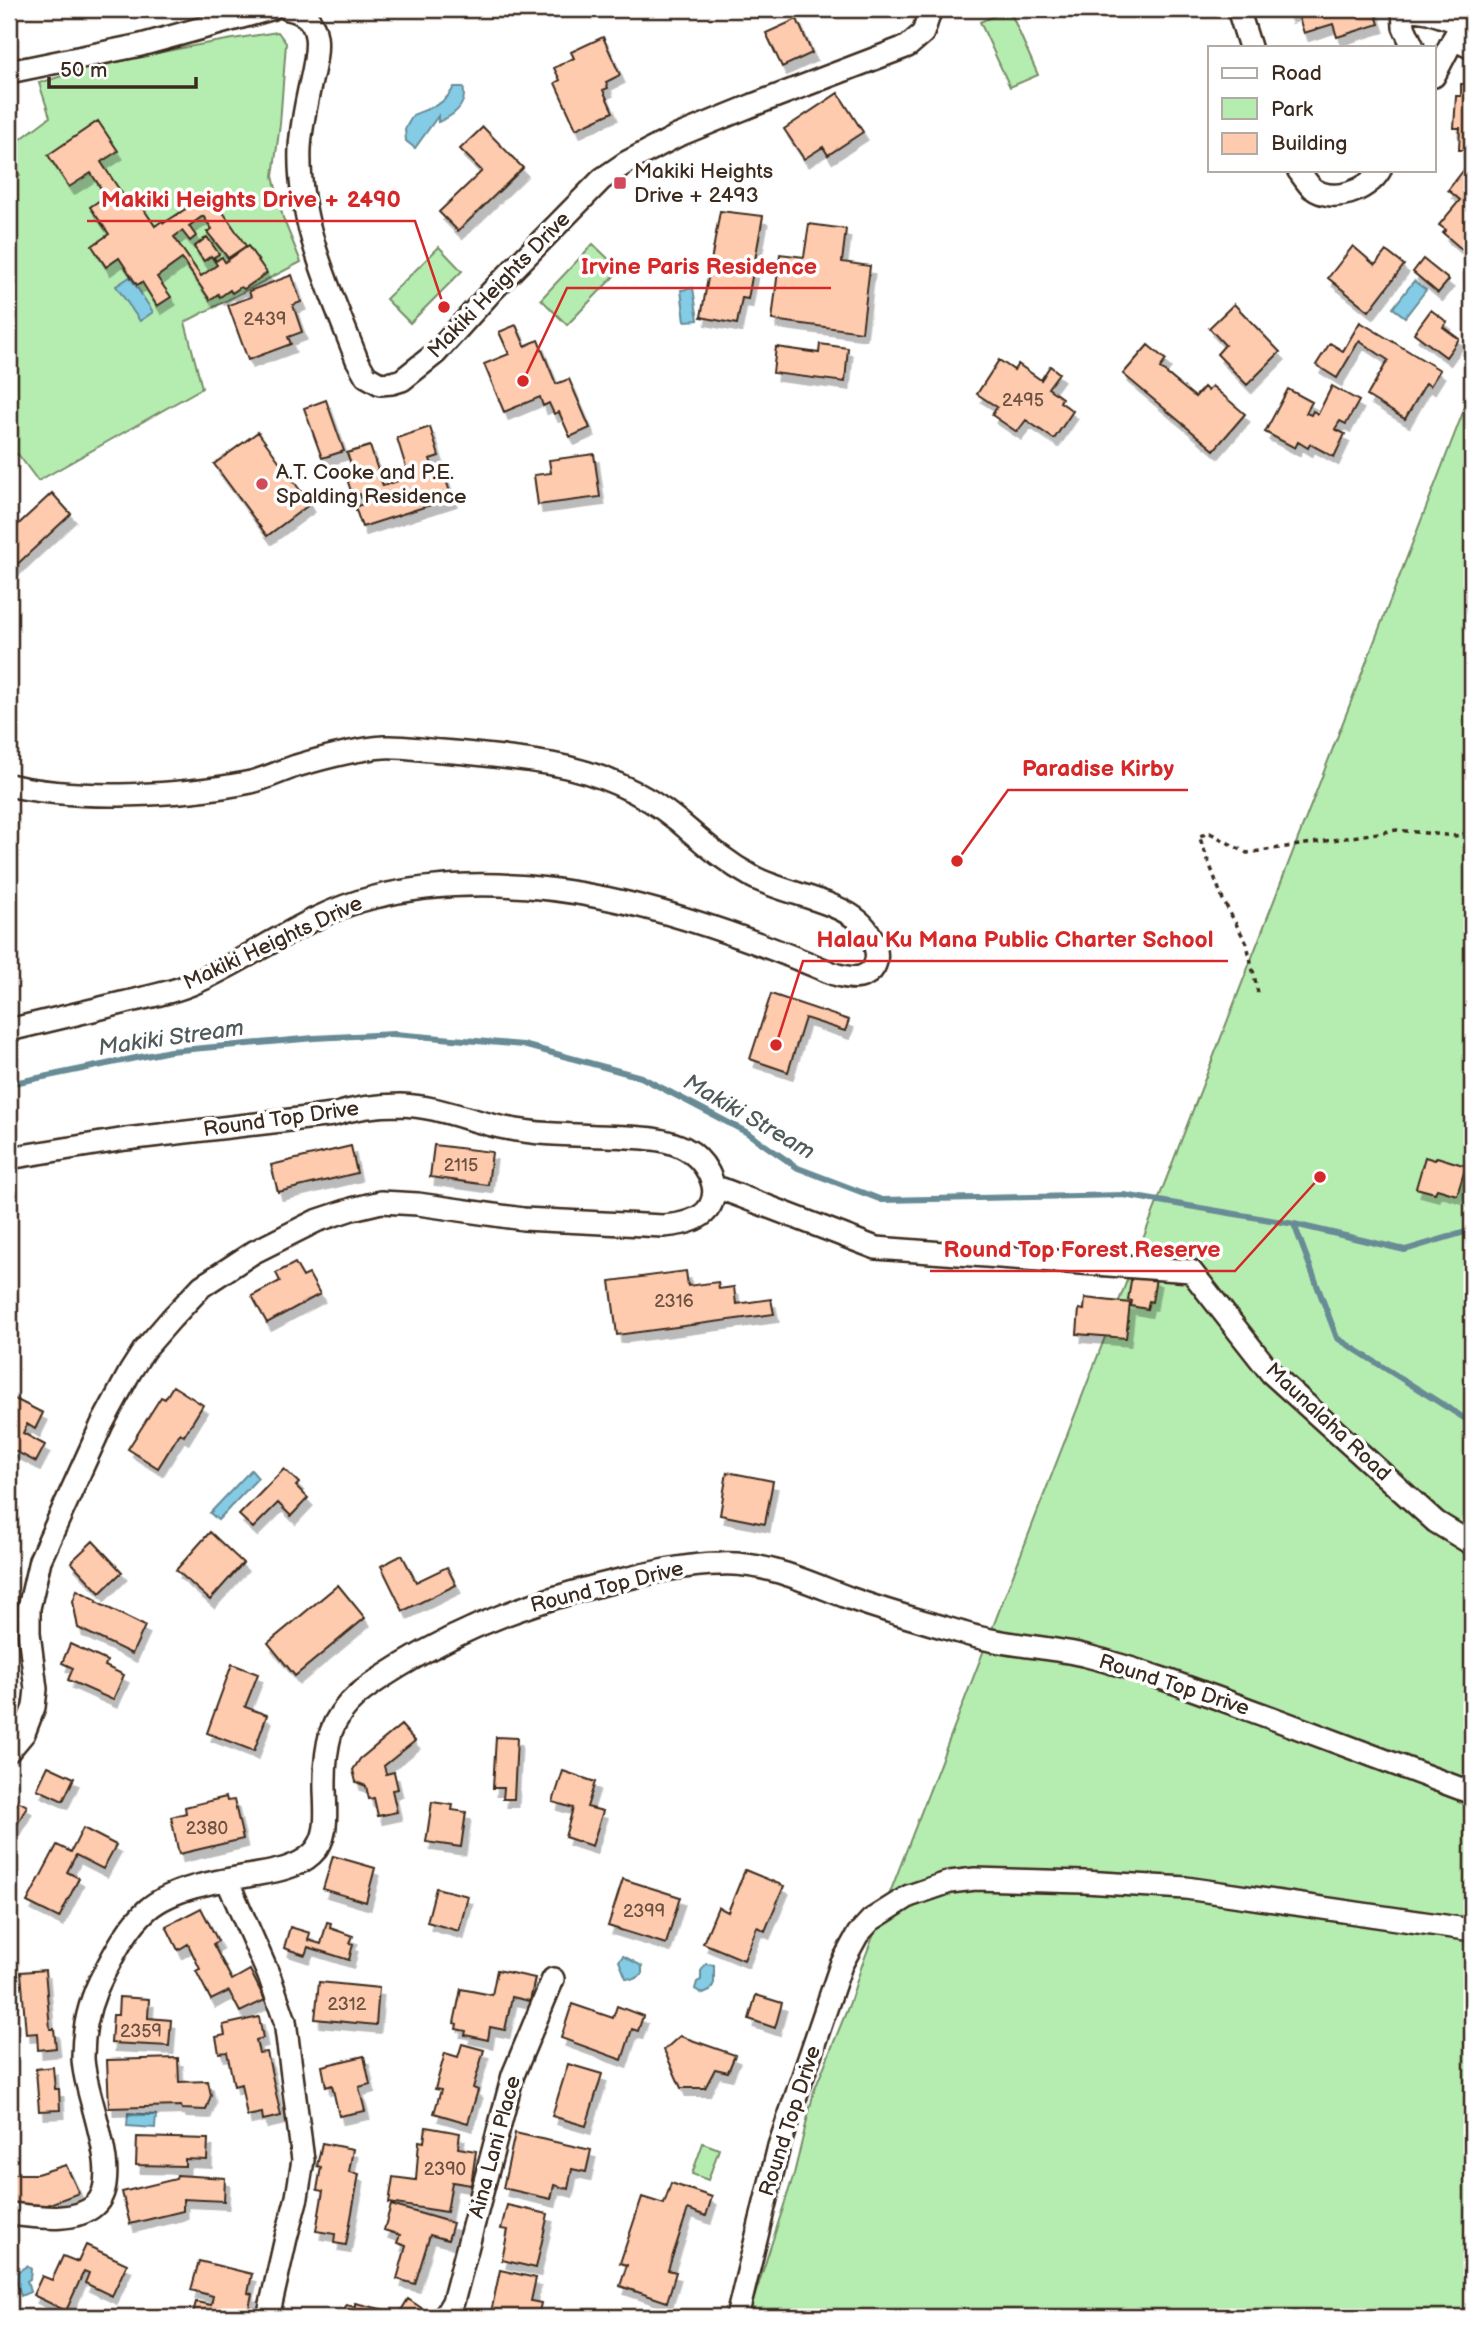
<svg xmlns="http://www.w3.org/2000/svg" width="1481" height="2326" font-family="'Balsamiq Sans',sans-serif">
<defs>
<filter id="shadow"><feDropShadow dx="4.5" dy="8" stdDeviation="0" flood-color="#0004"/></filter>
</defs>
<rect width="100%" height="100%" fill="#fff"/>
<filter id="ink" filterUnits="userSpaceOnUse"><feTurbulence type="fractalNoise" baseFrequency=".0143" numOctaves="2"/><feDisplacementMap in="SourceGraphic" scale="14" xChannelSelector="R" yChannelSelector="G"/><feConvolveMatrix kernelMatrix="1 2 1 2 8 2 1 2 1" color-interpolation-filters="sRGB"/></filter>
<g filter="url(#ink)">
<path fill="#b5edb1" stroke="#788c68" stroke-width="2" d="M1009,9l29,66 -28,12 -30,-65z
M278,32l8,11 -6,81 -7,52 10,42 18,44 -116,60 17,66 -164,93 -20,-27 -9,2v-275l11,-6 -11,-11v-16l41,-31 -11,-34c78,-24 158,-39 239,-51z
M593,244l27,26 -53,55 -26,-26z
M439,247l23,24 -52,52 -24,-24z
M1472,389v1928h-724l46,-143 20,-83 35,-86 13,-40z
M703,2143l16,6 -11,31 -16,-6z"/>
<path fill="#84cbe5" stroke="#678b95" stroke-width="2" d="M454,87h9c5,18 -10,29 -25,35v-6l-23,32 -9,-7 -1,-12 8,-14c18,-8 31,-9 41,-28z
M130,277l23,35 -13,9 -24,-35z
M1414,281l12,9 -21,27 -12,-9z
M693,288l5,32 -13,1 -4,-31z
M251,1470l7,8 -40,42 -8,-7z
M623,1956l19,10v9l-8,4 -8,-1 -7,-17z
M706,1964l8,1v18l-4,8 -7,3 -8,-5 2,-7 4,-2v-9z
M128,2113l28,2 -1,13 -28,-2z
M27,2266l4,3 -1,10 -3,2 3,11 -9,4 -7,-22z"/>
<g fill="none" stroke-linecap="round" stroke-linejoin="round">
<path stroke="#678b95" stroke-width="6" d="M9,1084l161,-33 144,-13 80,-4 129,11 118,32 105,55 52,36 84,32 242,-5 170,29 111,26 67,-20
M1294,1224l43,114 135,85"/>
</g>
<path fill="#fecbae" stroke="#3b2a1e" stroke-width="2" filter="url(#shadow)" d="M1286,9h57v2l31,-2 5,15 -42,13 -4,-13 -29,9 -7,-21 -9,3z
M797,19l15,34 -30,14 -16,-34z
M603,37l17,38 -14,7 2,6 -5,2 10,22 -37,17 -21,-46 5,-3 -6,-12 20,-10 -3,-6z
M1461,84h11v66h-13l1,-22h-6l2,-32h5z
M838,93l25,39 -35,23 -5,-8 -19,12 -20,-30z
M98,121l20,30 -17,11 26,39 8,-5 20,30 7,-5 2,2 46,-30 36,53 -18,12 -21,-26 5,-3 -9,-13 -14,10 7,10 -6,5 -8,-10 -8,6 27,39 16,-11 -6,-9 -7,5 -10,-14 13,-10 12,17 -5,3 2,4 6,-4 3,5 23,-16 19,27 -23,16 -3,-2 -9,6 -2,-3 -10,7 -2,-3 -8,6 -28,-41 -25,18 14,20 -14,9 -15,-24 -5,3 -18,-27 -13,9 -14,-21 17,-12 -19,-27 16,-11 -15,-23 -22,14 -21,-32z
M483,127l40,41 -65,63 -19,-19 43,-41 -22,-22z
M1467,166l5,5v87l-29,-25 3,-3 -7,-5 21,-25 -12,-10z
M720,211l43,5 -15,83 -6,-1 -5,26 -36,-7z
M809,224l37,5 -4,33 28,4 -8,66 -90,-12 8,-66 24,3z
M1353,246l22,19 11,-14 18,14 -35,46 -41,-33z
M1423,259l26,21 -11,13 -25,-21z
M292,275l9,27 -8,3 9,27 -14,5 3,7 -43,16 -20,-55 23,-8 -2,-6z
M1234,304l46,48 -33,33 -30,-31 8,-9 -16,-17z
M1431,310l16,12 -4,5 16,12 -13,18 -32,-24z
M1360,322l80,48 -10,16 -4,-3 -21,36 -38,-23 21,-36 -29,-19 -22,37 -21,-13 14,-22 13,8z
M516,325l9,21 13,-6 18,44 13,-5 21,49 -20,9 -11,-25 -5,2 -5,-11 -6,3 -3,-9 -36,15 -20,-48 25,-10 -10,-22z
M820,344l28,4 -3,34 -72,-9 3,-26 43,6z
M1148,345l18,15 -6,8 35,29 9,-10 4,4 4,-5 33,28 -31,36 -91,-76z
M999,360l15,10 4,-6 23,16 9,-14 9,7 -11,15 14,10 -2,4 13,9 -19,28 -28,-19 -9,12 -25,-17 5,-8 -20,-13z
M1332,386l27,15 -13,23 -6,-3 -5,8 10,5 -11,23 -24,-13 -2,4 -10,-6 -3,6 -30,-16 23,-43 24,13 -6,11 5,2 2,-4 5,3z
M326,400l18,51 -22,7 -18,-50z
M430,427l9,29 -9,3 5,14 8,-2 9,27 -90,29 -7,-20 8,-3 -3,-10 -7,3 -8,-24 8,-3 -6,-17 23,-7 13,40 26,-9 -12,-39z
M258,432l52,72 -43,32 -53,-72z
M594,454l6,43 -62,8 -4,-30 17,-2 -2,-13z
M52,493l19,21 -62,58v-39z
M771,994l78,26 -4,11 -40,-13 -17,54 -38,-13z
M434,1145l58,7 -4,33 -58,-8z
M351,1146l6,27 -79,19 -7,-27z
M1425,1157l10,3 2,-3 29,9 -9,29 -20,-6 -2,4 -19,-5z
M295,1263l8,14 6,-3 11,20 -53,29 -15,-27 28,-15 -4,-8z
M686,1271l2,15 30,-4 1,7 15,-2 2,17 35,-5 3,15 -157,21 -7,-54z
M1132,1274l24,4 -4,24 -3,-1 -2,8 -16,-3 1,-5 -4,-1z
M1085,1298l45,5 -4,35 -49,-4 2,-25 5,1z
M173,1386l30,19 -19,31 -4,-3 -22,35 -30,-19 33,-52 4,2z
M9,1396l34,17 -8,16 -8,-5 -4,9 22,12 -9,17 -27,-14z
M284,1469l15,14 -3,3 12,12 -17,18 -13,-13 -25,25 -14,-13z
M727,1472l46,9 -8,43 -45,-9z
M210,1532l33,31 -33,37 -34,-30z
M93,1541l29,31 -22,21 -29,-31z
M402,1555l14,27 31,-15 9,18 -53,26 -22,-45z
M338,1585l27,33 -70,58 -27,-33z
M77,1590l20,10 -1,2 49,24 -13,28 -54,-26 -5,-27z
M70,1644l37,17 -2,5 19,9 -11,25 -45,-20 5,-12 -11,-5z
M232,1664l26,10 -13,33 22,8 -13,36 -47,-18z
M401,1725l14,16 -31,25 2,8 8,-2 4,17 -6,1 5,22 -19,4 -4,-18 -5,1 -3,-13 -10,-4 -3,-12 7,-11z
M496,1737l21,1 -3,61h-11l1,-11h-11z
M48,1766l26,12 -11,23 -26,-12z
M563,1771l32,11 -8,25 16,4 -11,35 -27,-9 8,-29 -20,-6z
M9,1796l18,10 -18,34z
M226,1797l1,4 7,-1 9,39 -64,15 -8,-37 15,-4 -1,-6z
M432,1802l21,3 -1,5 14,2 -5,35 -35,-5z
M83,1828l33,17 -13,24 -27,-14 -9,17 12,6 -20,40 -32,-16 30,-57 14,7z
M333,1856l42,12 -9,34 -43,-13z
M745,1870l39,16 -19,45 -8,-4 -13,33 -41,-17 15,-36 10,5z
M623,1879l57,18 -14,47 -58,-18z
M436,1888l32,8 -9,35 -32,-9z
M201,1908l17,33 -5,3 19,36 18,-10 15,30 -25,12 -11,-21 -18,9 -15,-29 4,-2 -12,-25 -10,6 -12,-24z
M327,1922l4,1 -1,5 23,8 -3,7 3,1 -4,16 -41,-13 -3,8 -21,-7 6,-21 20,6 -2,7 13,4z
M45,1970l5,59h4l2,19 -18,2 -1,-17 -11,1 -5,-62z
M497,1970l38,8 -5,23 -18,-4 -7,33 -15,-3 -2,13 -23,-5 1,-4 -10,-2 1,-5 -3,-1 7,-34 31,6z
M319,1982l60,6 -3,37 -61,-6z
M756,1995l26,8 -7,25 -26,-9z
M119,1997l30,2 -1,19 23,2 -2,26 -58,-3 2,-28h5z
M572,2004l41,14 4,-12 26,10 -5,15 -6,-2 -10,31 -61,-22z
M259,2017l4,21 -7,2 3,13 8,-1 14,64 -18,4 -1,-7 -15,3 -6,-32 -7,2 -7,-34 -8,1 -3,-16 9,-2 -2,-10z
M680,2036l55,19 -7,17 -13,-3 -10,19h-24l-17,-38z
M462,2044l22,6 -11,38 5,2 -10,33 -34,-10 7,-23 -6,-1 10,-36 13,4z
M364,2056l6,28 -11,3 6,24 -26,5 -7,-31 -6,2 -4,-21z
M178,2058l1,24 29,-1 3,14 -5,15 -24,-1 -1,-3 -72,2 -2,-48z
M568,2064l34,10 -16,52 -34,-10z
M53,2067l2,22h4l1,21 -21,1 -3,-42z
M426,2127l34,6 -2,15 18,3 -5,34 -19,-3 -5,30 -58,-9 4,-26 23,3 3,-39 5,1z
M515,2133l76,17 -5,22 -14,-3 -4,20 -14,-4 -3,14 -48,-11z
M137,2137l71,2 -1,21 -22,-1v7l-49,-1z
M322,2143l31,6 -4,23 10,2 -13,71 -12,-2 1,-9 -19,-3 7,-40 -6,-1 4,-23 -4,-1z
M66,2165l13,28 -32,12 -38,-1v-30h28z
M177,2175l48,3 -1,23 -41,-2v12l-53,13 -8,-32 54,-13z
M671,2183l41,14 -6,19 -18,-7 -20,61 8,2 -9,30 -47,-16 7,-21 -7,-2 22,-66 22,7z
M391,2205l62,18 -5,17 -18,-5 -15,49 -18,-5 9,-33 -9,-3 3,-8 -16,-5z
M507,2205l41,9 -12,54 -34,-8 6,-30 -7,-1z
M86,2245l41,19 -15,32 -27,-13 4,-10 -5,-2 -18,40 -33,-16 9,-19 10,4 11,-24 15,6z
M199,2261l53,13 -4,19 4,1 -5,23h-55l4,-15 15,3 2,-9 -22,-6z
M500,2270l36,8 -5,23 10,2 -3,14h-48z
M408,2299l18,12 -4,6h-25z
M355,2303l43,10 -1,4h-54l3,-12 9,2z
M666,2308l31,9h-34z"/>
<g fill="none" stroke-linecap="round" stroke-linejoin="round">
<g stroke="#3b2a1e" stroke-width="26">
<path id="minor" d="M288,9c42,8 27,52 21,81 -4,19 -8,39 -9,58 -3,74 31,144 57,212l9,16 14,8 12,-1 10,-3 34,-27 57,-63 109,-111 25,-17 50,-26 76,-31 155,-59 15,-13 8,-24
M1238,9l12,38
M1403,9l1,18 9,20
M1408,9l20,3 33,11
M1453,39l19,9
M9,72l132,-27 130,-36
M1434,76l35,-67
M1298,170c4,5 9,13 14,18 21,16 56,3 68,-18
M9,785c67,16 174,11 242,-3 16,-4 30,-11 45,-16 27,-8 59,-17 88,-19 19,-1 39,3 58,4 36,3 74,7 110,13 44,8 90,27 125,56 26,22 45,40 76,57 30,16 83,23 107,45 15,13 28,47 0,55 -9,2 -18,-1 -26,-3 -143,-61 -307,-115 -463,-76 -59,14 -117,58 -172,83 -23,11 -52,16 -77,22 -37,9 -75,18 -113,27
M9,1158l117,-19 207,-24c21,-7 45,-10 68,-10 37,1 68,16 104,23 40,8 81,7 122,9 20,1 39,2 57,11 18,9 38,37 26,58 -8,15 -32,19 -47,20l-140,-7 -105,-15 -37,-2 -29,7 -36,12 -62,31 -52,34 -31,33 -27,31 -14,22 -28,52 -62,136 -11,48v25l7,56 -2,18 -10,26 -15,18
M714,1189h8l154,59 315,23 80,102 165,149 36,22
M227,1880l43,98 15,43 18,139 -6,37 -11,41 -18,79
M9,2214c25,2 64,10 85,-8 32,-27 -11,-112 -11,-149 0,-30 7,-58 21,-84 11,-21 25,-48 44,-64 27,-23 77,-29 111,-35 18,-3 39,-7 53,-20 20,-18 12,-50 13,-74 0,-15 2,-34 6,-48 11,-32 42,-49 69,-66 68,-42 138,-66 216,-85 34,-8 70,-17 105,-17 47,-2 88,19 131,35 36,13 74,23 111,34 40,13 84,13 124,23 63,16 124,40 185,62 67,25 133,50 200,75
M444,2317l9,-15 60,-227 40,-96
M737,2317l42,-171 62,-181 17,-31 13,-14 38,-24 41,-14 25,-3 109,3 102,6 286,42"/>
</g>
<path stroke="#3b2a1e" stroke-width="3.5" stroke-dasharray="5 5" stroke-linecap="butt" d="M1258,993l-11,-49 -24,-44 -24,-64 11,-3 37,20 150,-23 58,6 17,-4"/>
<use href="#minor" stroke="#fff" stroke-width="21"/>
</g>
</g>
<g fill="#d1495b" stroke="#fff" stroke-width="2.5">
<rect x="613" y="176" width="14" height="14" rx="3.5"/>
<circle cx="262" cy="484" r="7"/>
</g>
<g text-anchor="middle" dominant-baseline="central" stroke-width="7" stroke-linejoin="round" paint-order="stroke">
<g font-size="18" fill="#6c5242">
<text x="265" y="319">2439</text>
<text x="1023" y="400">2495</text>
<text x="461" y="1165">2115</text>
<text x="674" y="1301">2316</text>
<text x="207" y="1828">2380</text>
<text x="644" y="1911">2399</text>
<text x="347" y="2004">2312</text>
<text x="141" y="2031">2359</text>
<text x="445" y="2169">2390</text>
</g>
<g font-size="21" fill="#3b2a1e" stroke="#fff" text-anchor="start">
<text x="634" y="171">Makiki Heights<tspan x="634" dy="24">Drive + 2493</tspan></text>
<text x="276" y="472">A.T. Cooke and P.E.<tspan x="276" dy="24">Spalding Residence</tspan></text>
</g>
<g font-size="21" fill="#3b2a1e" stroke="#fff">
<text transform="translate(499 285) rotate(-46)">Makiki Heights Drive</text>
<text transform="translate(273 943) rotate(-25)">Makiki Heights Drive</text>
<text transform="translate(281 1119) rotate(-8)">Round Top Drive</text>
<text transform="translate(1328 1422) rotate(43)">Maunalaha Road</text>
<text transform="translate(607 1587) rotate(-14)">Round Top Drive</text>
<text transform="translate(1174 1685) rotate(18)">Round Top Drive</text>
<text transform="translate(790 2121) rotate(-72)">Round Top Drive</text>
<text transform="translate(495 2147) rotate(-75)">Aina Lani Place</text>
</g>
<g font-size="23" font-style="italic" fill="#515a5a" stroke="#fff">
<text transform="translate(171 1038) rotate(-8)">Makiki Stream</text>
<text transform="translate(749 1117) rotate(30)">Makiki Stream</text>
</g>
</g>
<path fill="none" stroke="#d62828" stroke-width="2.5" d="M444 307L415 221H87M523 381L567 288H831M957 861L1008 790H1188M776 1045L803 961H1228M1320 1177L1235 1271H930"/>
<g fill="#d62828" stroke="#fff" stroke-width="2.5">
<circle cx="444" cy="307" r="7"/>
<circle cx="523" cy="381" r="7"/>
<circle cx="957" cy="861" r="7"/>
<circle cx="776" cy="1045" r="7"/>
<circle cx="1320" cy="1177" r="7"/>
</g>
<g font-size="23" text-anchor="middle" font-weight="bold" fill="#d62828" stroke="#fff" stroke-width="7" stroke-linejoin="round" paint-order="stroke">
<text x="251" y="207">Makiki Heights Drive + 2490</text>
<text x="699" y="274">Irvine Paris Residence</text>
<text x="1098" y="776">Paradise Kirby</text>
<text x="1015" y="947">Halau Ku Mana Public Charter School</text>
<text x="1082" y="1257">Round Top Forest Reserve</text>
</g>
<rect width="1481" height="2326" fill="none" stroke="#fff" stroke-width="35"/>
<rect x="18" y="18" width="1446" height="2291" fill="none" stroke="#3b2a1e" stroke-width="2.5" filter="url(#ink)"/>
<rect x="1208" y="46" width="228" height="126" fill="#ffffff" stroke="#b1aaa5" stroke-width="2"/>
<rect x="1222" y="68" width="35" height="10" fill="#ffffff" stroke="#b1aaa5" stroke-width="2"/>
<text x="1271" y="80" font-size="21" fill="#3b2a1e">Road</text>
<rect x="1222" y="98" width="35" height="21" fill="#b5edb1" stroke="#b1aaa5" stroke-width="2"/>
<text x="1271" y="116" font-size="21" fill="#3b2a1e">Park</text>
<rect x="1222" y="133" width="35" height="21" fill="#fecbae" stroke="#b1aaa5" stroke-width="2"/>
<text x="1271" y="150" font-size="21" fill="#3b2a1e">Building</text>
<path d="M49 77v10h147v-10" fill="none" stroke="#3b2a1e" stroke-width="3.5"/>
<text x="60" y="77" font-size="21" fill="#3b2a1e" stroke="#ffffff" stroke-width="5" paint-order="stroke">50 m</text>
</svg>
